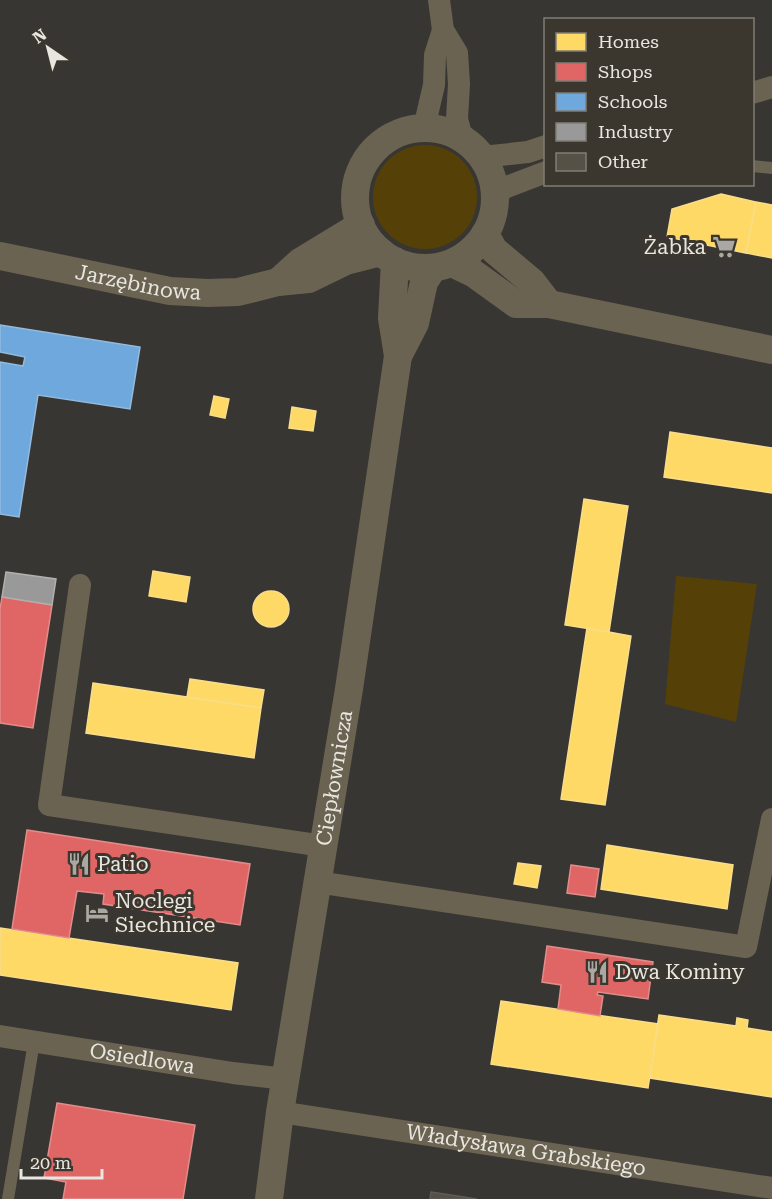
<svg xmlns="http://www.w3.org/2000/svg" width="772" height="1199" font-family="'Roboto Serif',serif">
<rect width="100%" height="100%" fill="#383632"/>
<path fill="#554108" d="M373 197a52 52 0 1 1 104 0a52 52 0 1 1-104 0Z
M676,576l81,8 -21,138 -71,-18z"/>
<path fill="#ffd966" stroke="#f8dd8b" stroke-width="1.5" d="M721,194l35,8 -10,51 -79,-16 5,-28z
M756,202l16,3v53l-26,-5z
M214,396l15,3 -4,19 -15,-3z
M292,407l24,4 -3,20 -24,-3z
M670,432l102,16v45l-108,-16z
M584,499l44,7 -19,126 -44,-7z
M153,571l37,6 -4,25 -37,-6z
M253 609a18 18 0 1 1 36 0a18 18 0 1 1-36 0Z
M587,628l44,8 -26,169 -44,-6z
M190,679l74,11 -3,18 -74,-11z
M93,683l168,25 -7,50 -168,-25z
M607,845l126,20 -6,44 -126,-20z
M518,863l23,3 -4,22 -23,-4z
M0,928l238,35 -7,47 -231,-35z
M501,1001l157,23 -10,64 -157,-24z
M659,1015l77,11 1,-8 11,2 -1,8 25,4v65l-122,-19z"/>
<path fill="#e06666" stroke="#e28c8b" stroke-width="1.5" d="M2,597l50,8 -19,123 -33,-5v-114z
M27,830l223,34 -10,61 -137,-21 1,-10 -27,-3 -8,47 -57,-9z
M571,865l28,4 -4,28 -28,-4z
M547,946l106,16 -5,37 -50,-7 -1,3 6,1 -3,20 -42,-7 3,-24 -19,-3z
M57,1103l138,22 -12,74h-120l3,-17 -22,-4z"/>
<path fill="#6fa8dc" stroke="#93bbdd" stroke-width="1.5" d="M0,325l140,22 -10,62 -92,-14 -19,122 -19,-3v-152l23,4 2,-9 -25,-5z"/>
<path fill="#999" stroke="#b1b0ae" stroke-width="1.5" d="M6,572l50,7 -4,26 -50,-8z"/>
<path fill="#555146" stroke="#5e5c58" stroke-width="1.5" d="M431,1192l46,7h-47z"/>
<g fill="none" stroke-linecap="round" stroke-linejoin="round">
<path stroke="#6b6351" stroke-width="12" d="M752,166l20,2
M8,1199l26,-157"/>
<g stroke="#6b6351" stroke-width="22">
<path d="M439,0l4,30 14,23 2,31 -2,35 5,19"/>
<path d="M752,93l20,-6"/>
<path d="M424,128l10,-43 1,-30 8,-25"/>
<path d="M482,157l46,-5 18,-6"/>
<path d="M495,198l9,-10 42,-16"/>
<path d="M80,585l-31,220 274,41"/>
<path d="M317,882l429,65 26,-128"/>
<path id="s1" d="M0,1036l233,37 53,6"/>
<path id="s2" d="M280,1112l492,76"/>
</g>
<g stroke="#6b6351" stroke-width="28">
<circle cx="425" cy="198" r="70"/>
<path d="M485,234l9,16 38,32 17,22"/>
<path id="s3" d="M0,256l170,35 38,2 30,-1 40,-10 31,-3 37,-18 35,-9"/>
<path d="M452,263l21,10 43,31h33l223,46"/>
<path d="M278,282l22,-20 61,-37"/>
<path d="M398,356l17,-33 9,-41 9,-14"/>
<path id="s4" d="M269,1199l11,-87 69,-423 49,-333 -6,-38 3,-57"/>
</g>
</g>
<defs>
<g id="supermarket-bare" transform="scale(1.8)"><path d="M-6-5.5h2.5l.6 2H6L4.5 2H-2.5L-4.4-4H-6ZM-1.5 3.2a1.3 1.3 0 1 0 .1 0ZM3 3.2a1.3 1.3 0 1 0 .1 0Z" fill="#aaa8a3" stroke="#3b372f" stroke-width="2.5" paint-order="stroke"/></g>
<g id="restaurant-bare" transform="scale(1.8)"><path d="M-5-6h1v4h1v-4h1v4h1v-4h1v5L-1.5 .5V6h-2V.5L-5-1ZM5-6V6H3V1.5H1.5Q1.5-4 5-6Z" fill="#aaa8a3" stroke="#3b372f" stroke-width="2.5" paint-order="stroke"/></g>
<g id="hotel-bare" transform="scale(1.8)"><path d="M-6-4.5h1.5V1H6V5H4.5V3h-9V5H-6ZM-4 0a1.8 1.8 0 1 1 3.6 0ZM.5 0V-2.5h3Q6-2.5 6 0Z" fill="#aaa8a3" stroke="#3b372f" stroke-width="2.5" paint-order="stroke"/></g>
</defs>
<g fill-rule="evenodd">
<use href="#supermarket-bare" x="724" y="247"/>
<use href="#restaurant-bare" x="79" y="864"/>
<use href="#hotel-bare" x="97" y="913"/>
<use href="#restaurant-bare" x="597" y="972"/>
</g>
<g text-anchor="middle" dominant-baseline="central" stroke-width="6" stroke-linejoin="round" paint-order="stroke">
<g font-size="21" fill="#e8e6e0" stroke="#3b372f" text-anchor="start">
<text x="706" y="247" text-anchor="end">Żabka</text>
<text x="97" y="864">Patio</text>
<text x="115" y="901">Noclegi<tspan x="115" dy="24">Siechnice</tspan></text>
<text x="615" y="972">Dwa Kominy</text>
</g>
<g font-size="21" fill="#e8e6e0" stroke="#3b372f">
<text stroke="none"><textPath href="#s3" startOffset="141">Jarzębinowa</textPath></text>
<text stroke="none"><textPath href="#s4" startOffset="426">Ciepłownicza</textPath></text>
<text stroke="none"><textPath href="#s1" startOffset="144">Osiedlowa</textPath></text>
<text stroke="none"><textPath href="#s2" startOffset="249">Władysława Grabskiego</textPath></text>
</g>
</g>
<rect x="544" y="18" width="210" height="168" fill="#3b372f" stroke="#807d76" stroke-width="1.5"/>
<rect x="556" y="33" width="30" height="18" fill="#ffd966" stroke="#807d76" stroke-width="1.5"/>
<text x="598" y="48" font-size="18" fill="#e8e6e0">Homes</text>
<rect x="556" y="63" width="30" height="18" fill="#e06666" stroke="#807d76" stroke-width="1.5"/>
<text x="598" y="78" font-size="18" fill="#e8e6e0">Shops</text>
<rect x="556" y="93" width="30" height="18" fill="#6fa8dc" stroke="#807d76" stroke-width="1.5"/>
<text x="598" y="108" font-size="18" fill="#e8e6e0">Schools</text>
<rect x="556" y="123" width="30" height="18" fill="#999999" stroke="#807d76" stroke-width="1.5"/>
<text x="598" y="138" font-size="18" fill="#e8e6e0">Industry</text>
<rect x="556" y="153" width="30" height="18" fill="#555146" stroke="#807d76" stroke-width="1.5"/>
<text x="598" y="168" font-size="18" fill="#e8e6e0">Other</text>
<g transform="translate(48 48) rotate(325)" stroke="#3b372f" stroke-width="4.5" paint-order="stroke">
<path d="M0-4.5L10 22L0 15L-10 22Z" fill="#e8e6e0"/>
<text y="-9" font-size="16" font-weight="bold" text-anchor="middle" fill="#e8e6e0">N</text>
</g>
<path d="M21 1169v9h81v-9" fill="none" stroke="#e8e6e0" stroke-width="3"/>
<text x="30" y="1169" font-size="18" fill="#e8e6e0" stroke="#3b372f" stroke-width="4.5" paint-order="stroke">20 m</text>
</svg>
